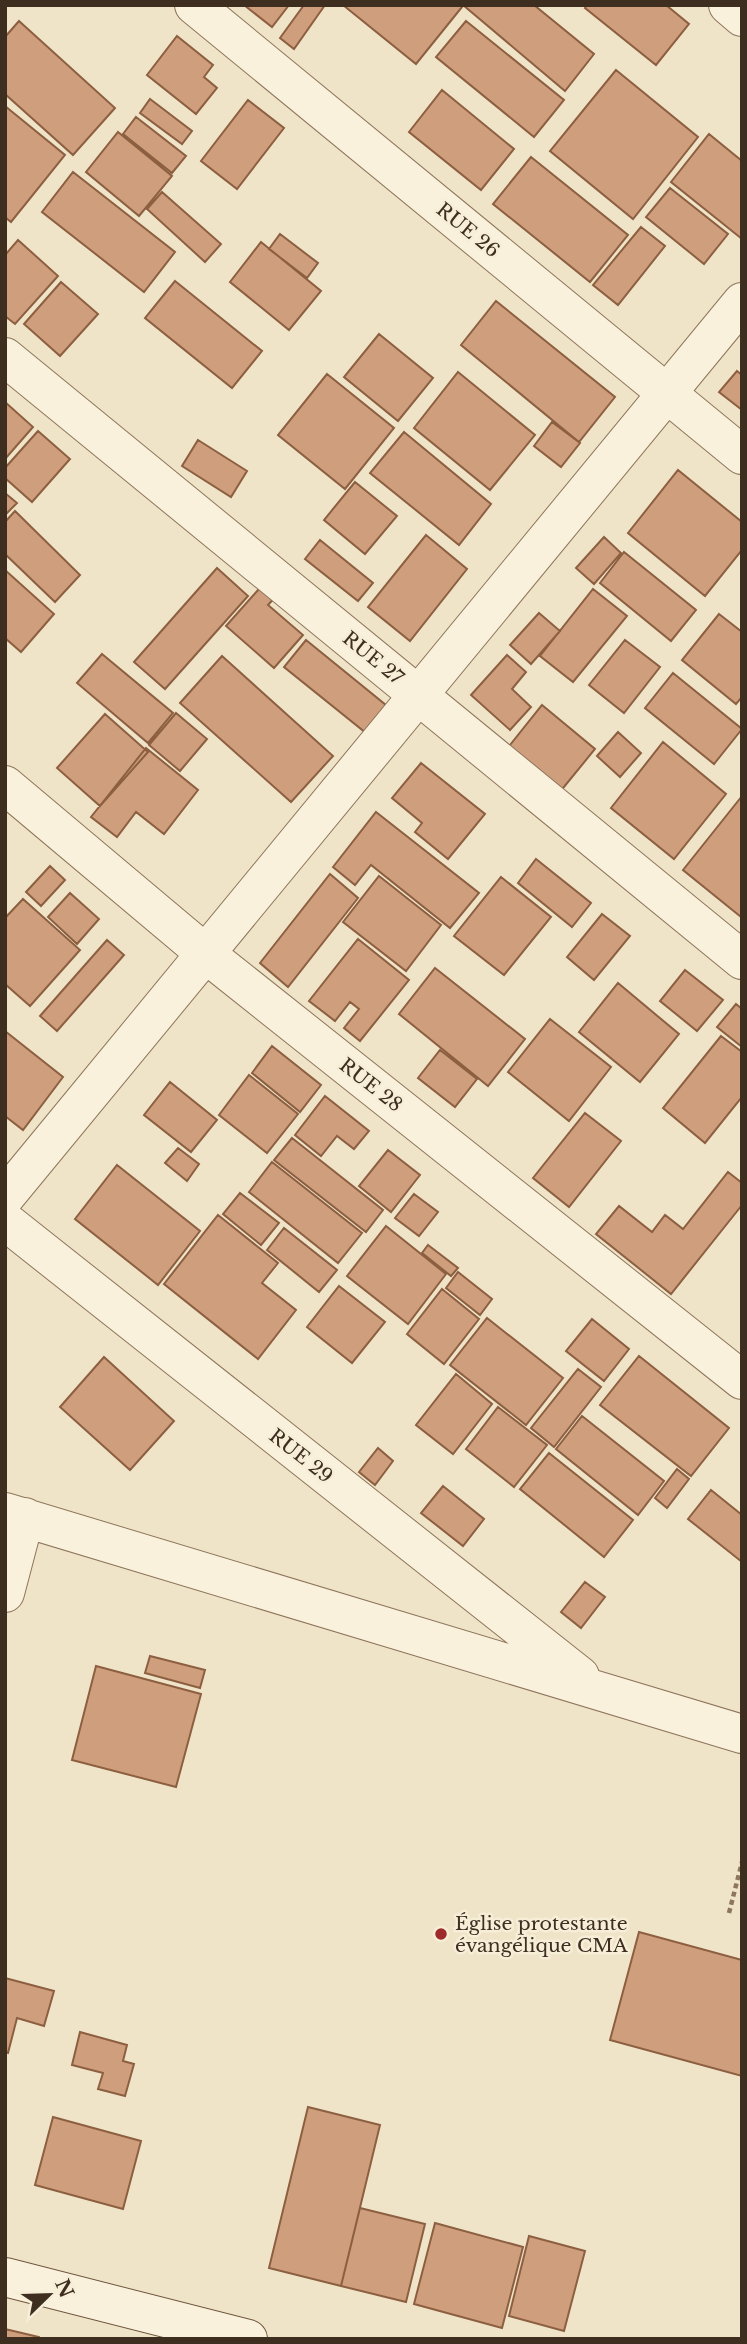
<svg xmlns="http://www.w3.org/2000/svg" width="747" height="2344" font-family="'Libre Baskerville',serif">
<rect width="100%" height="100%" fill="#f0e4c8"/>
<path fill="#cf9f7d" stroke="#8d5f41" stroke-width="2" d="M244,5h45l-17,22z
M304,5h21l-31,44 -14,-11z
M343,5h117l2,2 -46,57z
M463,5h71l60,49 -29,37z
M587,5h79l23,19 -33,41 -71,-57z
M19,21l96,87 -42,47 -68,-61v-57z
M466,21l98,79 -30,37 -98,-80z
M177,36l36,29 -9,12 13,11 -21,26 -49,-39z
M616,70l82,67 -65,82 -83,-68z
M442,90l72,59 -33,41 -72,-58z
M150,99l42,32 -10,13 -42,-31z
M248,100l36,28 -47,61 -36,-28z
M5,106l60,49 -54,67 -6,-5z
M136,117l50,39 -14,17 -49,-39z
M118,132l54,44 -33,40 -53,-44z
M709,134l33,27v78l-71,-57z
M531,157l97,78 -38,47 -97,-78z
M73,172l102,80 -31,40 -102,-80z
M670,188l58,46 -24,30 -58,-47z
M162,192l59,52 -16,18 -58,-53z
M641,227l24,19 -47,59 -25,-20z
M280,234l38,29 -11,15 -38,-29z
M18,240l40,36 -43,48 -10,-8v-61z
M261,242l60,49 -32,39 -59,-48z
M175,281l87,70 -30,37 -87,-70z
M61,282l37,32 -38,42 -36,-32z
M496,301l119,96 -36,45 -118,-97z
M379,334l54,44 -35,43 -54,-44z
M737,371l5,4v35l-23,-18z
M458,372l77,63 -45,55 -76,-62z
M327,374l67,54 -49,61 -67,-54z
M5,402l28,25 -28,32z
M552,422l28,21 -19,24 -27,-21z
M38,431l32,28 -38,43 -27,-24v-10z
M404,432l87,72 -32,41 -89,-72z
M198,440l49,31 -16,26 -49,-31z
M678,470l64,52v28l-37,46 -77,-63z
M355,482l42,34 -32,38 -41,-34z
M5,493l12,10 -12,12z
M15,511l65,64 -25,27 -50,-48v-32z
M426,535l41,34 -57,72 -42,-34z
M604,537l17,16 -27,31 -18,-16z
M320,540l53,43 -15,18 -53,-42z
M624,552l72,58 -25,31 -71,-58z
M217,568l31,28 -83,93 -31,-27z
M5,570l49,44 -33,38 -16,-14z
M266,581l13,12 -11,12 35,30 -29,33 -48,-42z
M593,589l34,27 -54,66 -33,-26z
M539,613l21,18 -29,33 -21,-19z
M719,614l23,18v65l-6,7 -54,-44z
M306,640l86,70 -21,27 -87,-70z
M625,640l35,27 -36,46 -35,-28z
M102,654l71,59 -25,30 -71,-60z
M507,655l19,17 -14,17 19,18 -21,23 -39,-35z
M222,656l111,100 -42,46 -111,-99z
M673,673l69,56 -28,35 -69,-56z
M542,705l53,44 -36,44 -53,-43z
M176,713l31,26 -27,32 -31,-26z
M105,714l43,38 -48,54 -43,-38z
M618,732l23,21 -21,24 -23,-21z
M663,742l63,52 -52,65 -63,-51z
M146,748l52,42 -34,44 -28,-22 -19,25 -26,-20z
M421,763l64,51 -37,45 -33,-27 7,-9 -30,-25z
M742,796v119l-1,2 -58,-47z
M376,812l103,81 -29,35 -79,-63 -16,20 -22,-18z
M536,859l55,44 -19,24 -54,-44z
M50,866l15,14 -24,26 -15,-14z
M330,874l28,24 -70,89 -28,-24z
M379,876l62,49 -35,46 -63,-49z
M501,877l50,40 -47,58 -50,-39z
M70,893l29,26 -22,25 -29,-27z
M23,899l57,51 -50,56 -25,-22v-66z
M602,914l28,22 -36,44 -27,-23z
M358,939l51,41 -49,61 -16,-13 15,-19 -9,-7 -15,19 -26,-20z
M107,940l17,15 -67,76 -17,-15z
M435,968l90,71 -37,47 -89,-72z
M685,970l38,30 -26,31 -37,-30z
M618,983l61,51 -39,48 -61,-50z
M736,1004l6,5v38l-25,-20z
M550,1019l61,48 -42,54 -61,-49z
M5,1031l58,46 -40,53 -18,-14z
M721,1036l21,16v45l-37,46 -42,-35z
M272,1046l49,39 -21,27 -48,-39z
M440,1050l37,29 -22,28 -37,-29z
M249,1075l49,39 -31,39 -48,-38z
M170,1082l47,38 -26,32 -47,-37z
M325,1096l44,35 -15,18 -17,-13 -16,20 -26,-21z
M585,1113l36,28 -52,66 -36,-29z
M292,1138l91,72 -17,22 -92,-72z
M178,1148l21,16 -12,17 -22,-18z
M388,1150l32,25 -29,37 -32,-26z
M272,1162l90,71 -24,30 -89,-71z
M117,1165l83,66 -42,54 -83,-66z
M728,1172l14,11v22l-71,89 -75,-60 23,-28 33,26 13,-17 18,14z
M240,1193l39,30 -18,22 -38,-31z
M414,1194l24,18 -19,24 -24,-18z
M218,1215l60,48 -16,20 34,27 -38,49 -94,-75z
M386,1226l60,48 -38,50 -61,-48z
M284,1228l53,42 -18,22 -52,-42z
M428,1245l30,23 -7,8 -29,-23z
M458,1272l34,27 -12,16 -34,-27z
M339,1286l46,36 -33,41 -45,-36z
M442,1289l37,30 -35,45 -37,-30z
M487,1318l76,60 -37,47 -76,-60z
M592,1319l37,30 -25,32 -38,-30z
M639,1356l90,72 -38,48 -91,-71z
M104,1357l70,64 -44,49 -70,-63z
M578,1369l23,18 -47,60 -23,-19z
M456,1374l36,30 -39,50 -37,-29z
M498,1407l49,38 -33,42 -48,-38z
M582,1416l82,65 -26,34 -82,-66z
M378,1448l15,13 -18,24 -16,-13z
M549,1453l84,67 -29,37 -84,-68z
M677,1469l12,10 -22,29 -12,-10z
M443,1486l41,33 -21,27 -42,-33z
M711,1490l31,25v47l-54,-43z
M585,1582l20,15 -24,31 -20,-16z
M150,1656l55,14 -5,18 -55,-15z
M96,1666l105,28 -25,93 -104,-27z
M639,1932l103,28v116l-132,-36z
M5,1978l49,13 -10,35 -27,-8 -9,35 -3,-1z
M80,2032l47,13 -4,16 11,3 -9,32 -27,-7 5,-16 -31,-8z
M308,2107l72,18 -39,161 -72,-18z
M53,2117l88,24 -18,68 -88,-24z
M360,2208l65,16 -19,78 -65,-16z
M435,2223l88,24 -21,81 -88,-24z
M529,2236l56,15 -21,80 -55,-15z
M5,2329l34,8v2h-34z"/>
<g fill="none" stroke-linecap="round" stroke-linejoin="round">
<g stroke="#8d765c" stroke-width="40">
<path id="street" d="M194,5l548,450
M728,5l14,12
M5,357l737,603
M5,785l201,169 536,426
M5,1197l737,-895
M5,1221l575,455
M5,1512l737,222
M5,1593l20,-76"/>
</g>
<g stroke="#6f573f" stroke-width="40">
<path id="secondary" d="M5,2277l243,62"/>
</g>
<path stroke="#8d765c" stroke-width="4.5" stroke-dasharray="5 3.5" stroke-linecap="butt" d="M729,1913l13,-51"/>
<use href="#street" stroke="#faf1dc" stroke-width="38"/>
<use href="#secondary" stroke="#faf1dc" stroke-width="38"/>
</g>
<circle fill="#9e2a2b" stroke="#f7eed8" stroke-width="2.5" cx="441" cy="1934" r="7"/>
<g text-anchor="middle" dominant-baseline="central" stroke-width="5" stroke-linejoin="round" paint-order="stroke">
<g font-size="19" fill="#3d2e20" stroke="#f7eed8">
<text transform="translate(468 230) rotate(39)">RUE 26</text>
<text transform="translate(373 658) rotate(39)">RUE 27</text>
<text transform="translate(371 1085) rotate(38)">RUE 28</text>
<text transform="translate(301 1456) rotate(38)">RUE 29</text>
</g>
<g font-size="19" fill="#3d2e20" stroke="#f7eed8" text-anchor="start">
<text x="455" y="1923">Église protestante<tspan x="455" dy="22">évangélique CMA</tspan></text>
</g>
</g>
<rect width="747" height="2344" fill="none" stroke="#3d2e20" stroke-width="14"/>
<g transform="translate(49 2295) rotate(67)" stroke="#f7eed8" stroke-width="5" paint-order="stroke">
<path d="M0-5L12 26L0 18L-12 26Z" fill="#3d2e20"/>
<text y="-10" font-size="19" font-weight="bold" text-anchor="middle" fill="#3d2e20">N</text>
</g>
</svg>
